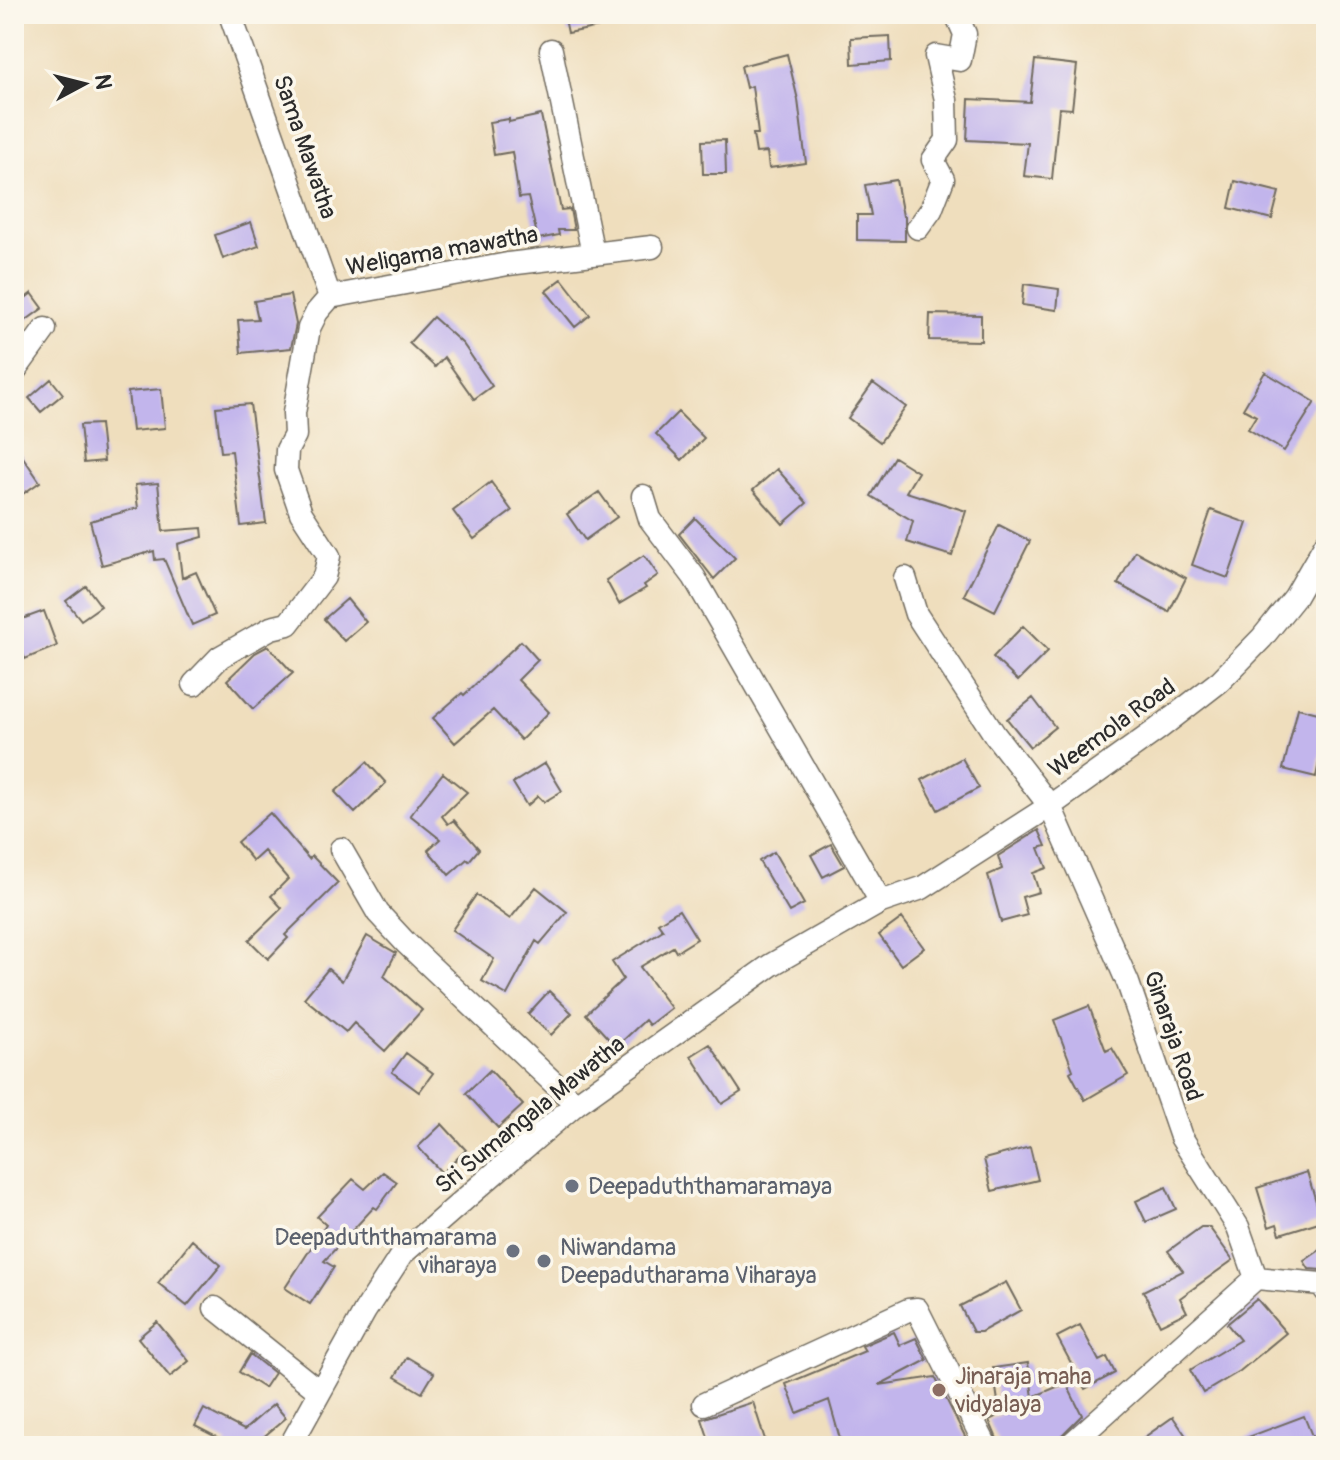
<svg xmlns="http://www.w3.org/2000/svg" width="1340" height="1460" font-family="Pangolin,sans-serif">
<rect width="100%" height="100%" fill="#fbf7ec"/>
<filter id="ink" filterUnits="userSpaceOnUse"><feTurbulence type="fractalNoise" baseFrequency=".0125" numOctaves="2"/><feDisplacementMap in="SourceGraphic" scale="16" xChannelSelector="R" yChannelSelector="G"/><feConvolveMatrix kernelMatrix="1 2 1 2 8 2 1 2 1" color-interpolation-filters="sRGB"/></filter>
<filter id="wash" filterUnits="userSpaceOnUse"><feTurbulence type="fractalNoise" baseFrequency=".006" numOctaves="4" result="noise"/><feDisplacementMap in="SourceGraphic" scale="32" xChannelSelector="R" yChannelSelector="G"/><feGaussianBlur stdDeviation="1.8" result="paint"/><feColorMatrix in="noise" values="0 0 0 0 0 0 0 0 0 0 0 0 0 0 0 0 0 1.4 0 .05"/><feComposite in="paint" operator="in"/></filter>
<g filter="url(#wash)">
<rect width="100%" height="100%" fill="#efdebd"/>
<g id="blocks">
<path fill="#c2b5ec" d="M564,14h55l1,9 -52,10z
M890,36l1,25 -39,3 -1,-26z
M787,54l11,46 8,63 -37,5 -2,-16 -11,1 -3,-19h5l-6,-48 -6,2 -5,-22z
M1035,60l42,5 -5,44 -13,-1 -7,71 -28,-3 4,-33 -61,-3 2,-41 61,3z
M541,115l20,95 9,-1 4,21h-16l1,5 -21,4 -10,-42 -9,1 -7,-46 -18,3 -5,-33 20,-3v3z
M725,140l1,34h-23l-1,-33z
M896,180l7,36h2v25l-48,-1v-25h14l-6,-30z
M1235,181l44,11 -7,27 -43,-11z
M251,222l8,24 -36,13 -8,-24z
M562,279l28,36 -15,12 -29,-36z
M1024,284l35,5 -2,21 -35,-5z
M32,293l11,15 -29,21v-22z
M290,295l6,29 -5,24 -50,5 -3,-33 20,-1 -4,-18z
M930,314l51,1v26l-52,-1z
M433,317l30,27 29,42 -18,13 -30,-42 -9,10 -26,-24z
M1265,372l50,30 -31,49 -36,-22 8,-13 -13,-7z
M51,379l12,15 -22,18 -12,-14z
M873,383l33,24 -26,35 -32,-24z
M161,389l4,39 -33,3 -4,-39z
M250,404l16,119 -25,3 -9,-75 -11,1 -5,-45z
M678,412l26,26 -22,22 -26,-26z
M100,424l4,37 -20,2 -4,-38z
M14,444l26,38 -26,18z
M894,457l24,15 -12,20 60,19 -14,45 -45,-14 6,-21 -42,-25z
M777,469l30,34 -24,21 -30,-34z
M491,482l21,29 -38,28 -21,-28z
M158,483l5,48 39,-3 1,9 -25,7 4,34 14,-6 19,43 -23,10 -28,-66 -9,1 -1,-9 -52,14 -12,-44 48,-13 -3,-23z
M599,492l18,25 -32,23 -18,-26z
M1211,510l36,13 -19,55 -36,-13z
M695,518l40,40 -21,21 -35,-45z
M999,525l31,16 -35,70 -31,-16z
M1135,551l51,27 -17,34 -51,-28z
M644,555l14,20 -14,10 2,3 -27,16 -13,-24z
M86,586l15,20 -20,14 -15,-19z
M347,599l19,23 -22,19 -20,-22z
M44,611l13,35 -32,13 -11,-28v-9z
M1023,626l25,25 -30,30 -25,-24z
M521,641l17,19 -20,20 31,32 -28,28 -28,-30 -38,33 -22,-25 29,-25 2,2z
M268,646l25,27 -40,36 -26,-29 28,-27z
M1033,698l22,29 -25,20 -23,-28z
M1298,708l28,7v34l-4,-1 -6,29 -33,-8z
M962,758l17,30 -41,22 -16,-30z
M367,762l19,21 -31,30 -20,-21z
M545,763l17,28 -18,11 -6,-6 -11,10 -14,-23z
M443,773l24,19 -25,24 6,8 6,-4 25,29 -10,12 -2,-2 -18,16 -21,-25 12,-11 -30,-24z
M270,813l39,46 3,-3 26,27 -53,52 3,3 -20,21 -19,-19 33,-32 -11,-12 17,-17 -24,-28 -11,10 -16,-19z
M1039,830l7,16 -7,2 8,20 -14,5 6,19 -17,5 5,18 -26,7 -13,-47 14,-6 -4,-13z
M831,844l13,22 -21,11 -12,-22z
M774,852l30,52 -15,8 -30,-51z
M536,887l31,25 -27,32 -4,-3 -29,54 -25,-14 12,-22 -42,-29 24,-35 34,24z
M679,910l18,29 -21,13 -3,-5 -33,20 31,41 -22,17 -4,-5 -29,27 -30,-33 37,-35 -11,-17 51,-32 -5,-7z
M902,918l22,30 -23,17 -22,-30z
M367,936l29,17 -12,23 38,34 -37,41 -31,-28 -8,9 -42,-34 24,-29 14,12z
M549,991l23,22 -21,22 -23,-21z
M1089,1006l17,45 6,-3 16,27 -43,25 -15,-28 3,-2 -19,-50z
M710,1044l31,48 -19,12 -31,-48z
M406,1053l27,20 -14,19 -27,-20z
M490,1070l33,35 -25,23 -32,-35z
M442,1124l24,26 -24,23 -24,-26z
M1030,1147l8,33 -46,11 -8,-32z
M383,1172l14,10 -20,27 -3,-2 -50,54 10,6 -24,37 -25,-16 41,-63 -9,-8 36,-38 12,10z
M1307,1172l15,49 -42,13 -3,-10 -8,3 -12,-39z
M1166,1187l10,22 -30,13 -10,-21z
M1201,1227h8l24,33 -53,38 7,14 -27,13 -17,-34 40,-20 -15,-20z
M192,1240l29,25 -34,41 -29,-23z
M1326,1246v21l-4,3 -13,-1 -5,-8z
M1006,1282l15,28 -40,22h-8l-13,-26z
M1257,1299l29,34 -46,38 -37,22 -13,-23 50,-30 -13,-16z
M157,1322l32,39 -19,16 -32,-39z
M1080,1325l19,36 8,-4 8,16 -30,16 -28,-52z
M894,1332l6,13 16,-7 11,22 -48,25 56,-8 35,69h-128l-13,-46 -32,13 -11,-29 79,-33 -3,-5z
M250,1354l24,19 -10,15 -25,-16z
M407,1357l27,16 -12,20 -27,-16z
M1028,1363l5,34 33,-14 16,32 -31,31h-51l-11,-26 11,-5 -7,-47z
M753,1402l14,44h-56l-9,-27z
M274,1404l12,14 -25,21 14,7h-51l4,-3 -33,-17 9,-17 40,21z
M1304,1416l12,30h-86v-2z
M1173,1417l20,29h-61z"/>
</g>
</g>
<g filter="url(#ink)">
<use href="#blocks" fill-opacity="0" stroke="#706a5e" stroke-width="2"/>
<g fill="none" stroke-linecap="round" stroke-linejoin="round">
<g stroke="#706a5e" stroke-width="25">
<path id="minor" d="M230,14l100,283
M551,50l42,204
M918,228l13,-18 12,-31 -10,-19 14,-20 -1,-40 -10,-44 24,4 5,-26 -9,-20
M14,372l31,-43
M643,496l7,23 44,58 187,325
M905,578l11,36 79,121 55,71 78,177 53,154 57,90 18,51
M194,684l26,-27 51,-29 17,-4 36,-47 5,-21 -28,-43 -15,-43 1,-20 8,-15 -1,-22 15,-85 8,-16 13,-15 178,-33 144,-17
M341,849l37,64 28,30 170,161
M215,1308l105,84
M704,1404l204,-94 9,-1 69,137
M290,1446l75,-135 37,-57 95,-83 79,-67 195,-139 110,-63 41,-14 128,-82 108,-77 62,-48 42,-43 33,-41 31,-54
M1069,1446l187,-168 65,6 5,7"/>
</g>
<use href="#minor" stroke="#fff" stroke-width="22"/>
</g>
</g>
<g fill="#6b7280" stroke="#fbf7ec" stroke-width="3">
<circle cx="572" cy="1186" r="8"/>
<circle cx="513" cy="1251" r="8"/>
<circle cx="544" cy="1261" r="8"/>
</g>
<circle fill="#8d6e63" stroke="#fbf7ec" stroke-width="3" cx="939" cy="1390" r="8"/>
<g text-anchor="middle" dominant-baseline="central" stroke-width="7" stroke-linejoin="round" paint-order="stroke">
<g font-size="24" fill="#2b2b2b" stroke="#fbf7ec">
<text transform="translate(305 147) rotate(71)">Sama Mawatha</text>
<text transform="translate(442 251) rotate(-10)">Weligama mawatha</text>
<text transform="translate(1112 728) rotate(-36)">Weemola Road</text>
<text transform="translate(1173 1036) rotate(71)">Ginaraja Road</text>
<text transform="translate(530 1115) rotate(-39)">Sri Sumangala Mawatha</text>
</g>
<g font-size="24" fill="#5b616d" stroke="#fbf7ec" text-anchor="start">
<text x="588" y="1186">Deepaduththamaramaya</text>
<text x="497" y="1237" text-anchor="end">Deepaduththamarama<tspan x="497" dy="28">viharaya</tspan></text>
<text x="560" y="1247">Niwandama<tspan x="560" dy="28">Deepadutharama Viharaya</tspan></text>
</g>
<g font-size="24" fill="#785e54" stroke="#fbf7ec" text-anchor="start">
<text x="955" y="1376">Jinaraja maha<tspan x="955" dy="28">vidyalaya</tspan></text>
</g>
</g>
<rect width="1340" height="1460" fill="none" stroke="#fbf7ec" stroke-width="48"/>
<g transform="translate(84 84) rotate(83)" stroke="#fbf7ec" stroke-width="6" paint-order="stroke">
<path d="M0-6L14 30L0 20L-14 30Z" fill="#2b2b2b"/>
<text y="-12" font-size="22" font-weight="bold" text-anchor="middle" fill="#2b2b2b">N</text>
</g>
</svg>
